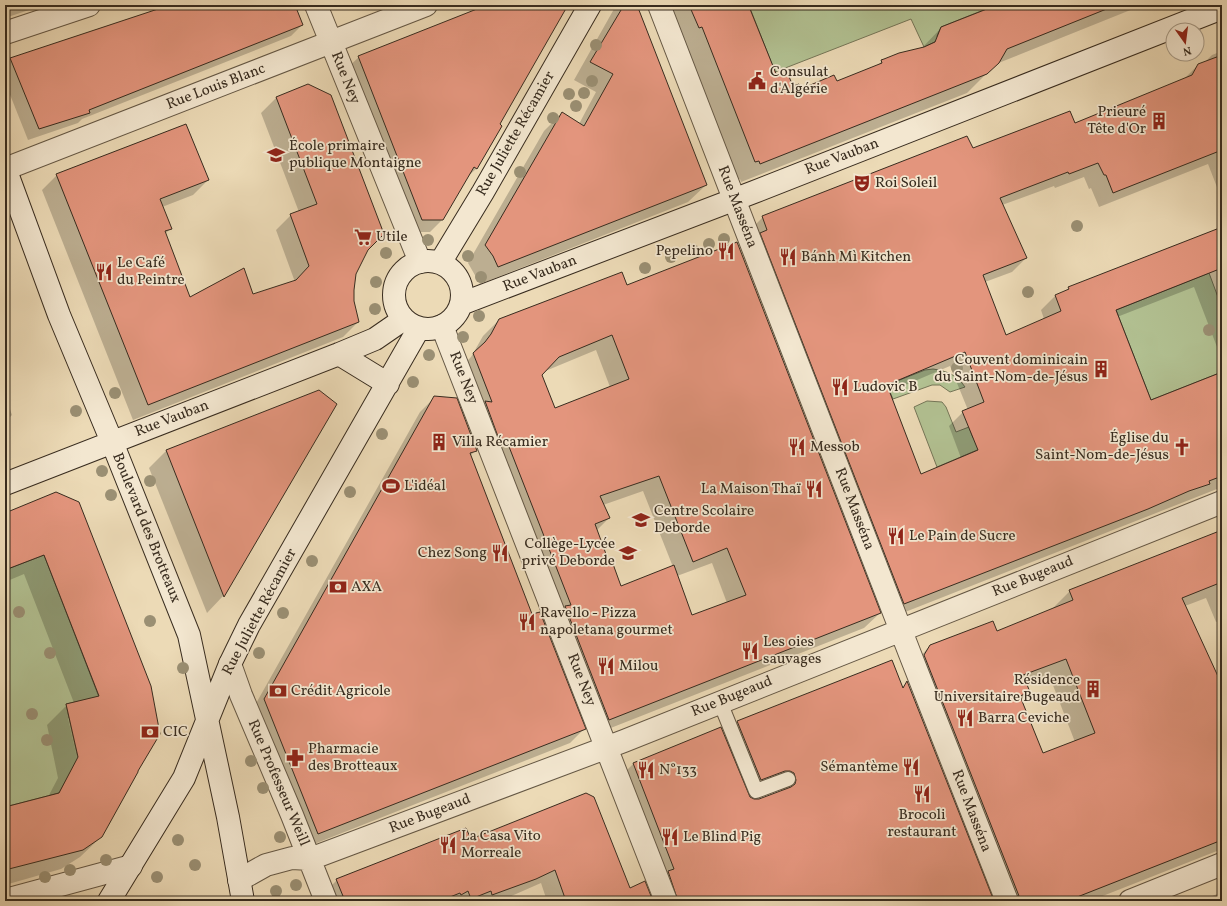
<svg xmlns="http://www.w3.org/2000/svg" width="1227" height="906" font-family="Vollkorn,serif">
<rect width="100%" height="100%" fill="#ecdab6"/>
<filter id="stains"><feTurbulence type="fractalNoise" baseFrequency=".005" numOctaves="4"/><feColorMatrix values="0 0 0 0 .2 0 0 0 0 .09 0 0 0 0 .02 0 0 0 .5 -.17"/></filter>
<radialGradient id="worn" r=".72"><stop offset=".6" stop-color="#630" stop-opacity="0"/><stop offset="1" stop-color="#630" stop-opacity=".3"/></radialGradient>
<path fill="#b2c192" stroke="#757658" d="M753,5h243l-55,22 -4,9 2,4 -15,7 -13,-28 -136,53 -25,-64z
M1209,273l13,35v64l-71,28 -35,-90z
M933,369c14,2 24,6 32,18l-15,5 -10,-7h-8l-39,14 -6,-14 38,-15z
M927,401l15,1 4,5 10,25 13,-5 4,11 11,-5 5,12 -52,22 -23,-60z
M44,555l55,142 -33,7 12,55 -19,34 -54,14v-237z"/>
<path fill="#0003" fill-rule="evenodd" d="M5,5h39l-39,13z
M172,5h122l8,20 -11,11 -209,83 -4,4 -50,17 -23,-58v-18l6,-5z
M327,5h25l-12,5 -2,-4 -9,3z
M356,5h18l-7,3z
M489,5h78l-69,119 3,2 -25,43 -11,10 -23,41 -12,12h-21l-63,-163 13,-12z
M619,5h17l70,180 -18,17 -208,82 -12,-21 76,-132 18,-18 17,11 17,-32 -22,-12 40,-71z
M664,5h90l-4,5 26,68 16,9 8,3 36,-8 40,-15 6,-6 40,-13 19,-20 58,-23h144l-147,59 -29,29 -226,89 -1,-3 -4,1z
M1222,51v149l-14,-36 -109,43 -8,-19 -2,1 -5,-12 -29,11 -1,-2 -52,19 24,53 -14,14 -27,10 21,54 38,-17 -3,-9 14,-14 9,-4 5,-4 153,-60v132l-28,-73 -77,30 33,85 72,-29v114l-332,131 -142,-386 15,-15 209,-67 102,-26 110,-45 14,-14 6,-2 8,-8zM950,366l18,44 -5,2 -14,14 12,32 -41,17 -31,-83z
M276,98l91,152 -12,24 -2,27 5,21 -15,15 -210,83 -91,-230 15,-15 151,5 -15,15 -31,12 8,22 -5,5 25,64 63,-2 42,-14 -19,-52 15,-15 8,-3 -38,-99z
M626,286l254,327 -16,15 -271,107 -135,-365 13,-13 12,-21 16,-16zM596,350l14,37 -56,22 -13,-34 2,-3zM643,491l30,76 -52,21 -12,-22 -13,-35 13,-13 -6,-13zM712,563l15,40 -35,13 -15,-40z
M5,384l3,3 -2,11 6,17 -7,7z
M319,391l17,13 -113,192 -16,17 -58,-145 17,-17z
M435,397l41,53 -6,6 61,160 53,113 -14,14 -266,105 -54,-134 170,-302z
M56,493l94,194 -49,150 -21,20 -19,12 -56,16v-76l43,-12 10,-19 -11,-53 20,-20 7,-2 -50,-129 -19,8v-68zM68,718h2l10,44h-2z
M1222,531v88l-6,3 -10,-24 -21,8 37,81v162l-132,52h-84l-92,-238 16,-17 66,-13 58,-24 -1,-1 17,-17zM1049,675l26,67 -32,12 -22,-54 8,-8 -3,-8z
M907,683l78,218h-325l-41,-123 14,-14 88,-35 3,7 13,-14 165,-34zM770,785l10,2 1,5 -22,8h-5l-4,-2 -2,-5z
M470,840l159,49 23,12h-105l-6,-18 -39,17v1h-176l-3,-7 14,-14z
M1222,892v9h-22z"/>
<path fill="#e3957d" stroke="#382c1f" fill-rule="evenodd" d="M170,5h125l8,20 -214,85 1,3 -51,16 -29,-71z
M487,5h81l-68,119 2,2 -25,43 -3,-2 -31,53h-21l-64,-164z
M624,5h13l70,180 -209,82 -5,-11 -8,-11 77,-133 22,14 29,-52 -23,-12z
M689,5h65l1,2 -5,2 27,67 10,-4 6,14 6,-2 2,5 33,-14 3,6 45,-18 -1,-3 3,-1 15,-6 25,-6 11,-5 6,-15 56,-22h117v1l-107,43 -8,14 -12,11 -227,90 -1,-3 -4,1 -53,-135 -3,1z
M1222,55v95l-109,43 -7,-18h-2l-6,-12 -29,11 -1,-2 -68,26 27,60 -44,17 23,60 55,-24 -6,-16 14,-6 -1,-2 154,-60v41l-106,42 35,90 71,-28v104l-13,5 1,3 -21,7 -41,18 -244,95 -144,-371 7,-3 -5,-14 205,-80 6,12 97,-37 5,12 117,-48 6,-11zM965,352l19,50 -22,9 16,39 -57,24 -34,-89z
M308,84l23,11 53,139 -16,16 -12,24 -2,16v11l5,21 -211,83 -92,-231 130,-50 23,56 -49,19 12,30 -7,2 25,66 54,-29 9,26 43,-14 13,-14 -19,-52 27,-10 -41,-107z
M737,242l144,371 -272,107 -44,-114 6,-1 -65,-166 -6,3 -15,-41 7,1 -19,-49 12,-11 6,-8 8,-15 123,-47 5,13zM612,335l17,44 -74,29 -13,-33 17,-18zM659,476l34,86 34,-14 19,47 -54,20 -18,-50 -53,21 -8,-22 -3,1 -15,-41 15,-6 -10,-22z
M319,390l18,14 -113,193 -58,-147z
M434,396l23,2 20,53 -7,2 62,161 8,-2 46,117 -268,105 -54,-135z
M56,492l23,10 72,184 9,48 -22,37v1l-36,65 -19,13 -78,20v-63l54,-14 19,-36 -12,-53 33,-8 -55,-141 -39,15v-57z
M1222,530v52l-40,16 40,87v155l-155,61h-48v-5l-95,-241 6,-10 63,-24 4,10 76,-31 -4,-10zM1066,659l29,74 -52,20 -23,-57 10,-4 -7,-17z
M892,660l11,28 4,-7 87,220h-316l-10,-30 6,-2 -41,-106 88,-36 29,70 4,2h5l32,-12 4,-3 1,-4 -2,-7 -4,-2h-5l-24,9 -24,-59z
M586,793l8,4 36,91 15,-7 8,20h-87l-11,-31 -19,9 -44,16 -1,-4 -20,8 -3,-8 -7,4 -1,-2 -20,8h-95l-9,-22 130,-51 5,11z"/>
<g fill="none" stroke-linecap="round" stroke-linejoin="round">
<g stroke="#655845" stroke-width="16">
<path id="lane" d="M720,702l36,89 32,-12"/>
</g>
<g stroke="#655845" stroke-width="24">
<path id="street" d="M316,5l104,257
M659,5l251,649 97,247
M5,33l84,-28
M5,169l421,-164
M442,326l224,575
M230,664l11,31 51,120 34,86
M239,880l27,-15 26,-7 18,1 314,-118 598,-239
M5,900l126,-34
M1130,901l92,-37"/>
</g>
<g stroke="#382c1f" stroke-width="24">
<path id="secondary" d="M5,168l54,147 53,127 77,193 39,182 15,84
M394 295a34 34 0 1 1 68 0a34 34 0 1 1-68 0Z
M440,263l43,-71 107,-187
M461,304l293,-112 468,-184
M339,354l49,30
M5,484l334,-130 36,-15 29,-20
M109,901l75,-123 46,-114 19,-39 170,-297"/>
</g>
<use href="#lane" stroke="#f3e7d0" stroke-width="14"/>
<use href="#street" stroke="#f3e7d0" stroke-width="22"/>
<use href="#secondary" stroke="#f3e7d0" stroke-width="22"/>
</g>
<g fill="#9a8f73">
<circle cx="596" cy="45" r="6"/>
<circle cx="592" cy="81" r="6"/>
<circle cx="584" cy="93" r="6"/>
<circle cx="569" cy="94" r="6"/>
<circle cx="576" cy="106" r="6"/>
<circle cx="553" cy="118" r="6"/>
<circle cx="520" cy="172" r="6"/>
<circle cx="1077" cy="226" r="6"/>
<circle cx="724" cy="239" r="6"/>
<circle cx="428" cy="240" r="6"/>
<circle cx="709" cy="244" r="6"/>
<circle cx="693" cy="250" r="6"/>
<circle cx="386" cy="253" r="6"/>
<circle cx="468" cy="256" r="6"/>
<circle cx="671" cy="257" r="6"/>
<circle cx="645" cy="268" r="6"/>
<circle cx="481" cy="277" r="6"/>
<circle cx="376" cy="282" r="6"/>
<circle cx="1028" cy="292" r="6"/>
<circle cx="375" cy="309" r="6"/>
<circle cx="479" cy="316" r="6"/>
<circle cx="1209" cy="330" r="6"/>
<circle cx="463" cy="337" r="6"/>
<circle cx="429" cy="355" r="6"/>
<circle cx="957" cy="368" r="6"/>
<circle cx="413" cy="382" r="6"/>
<circle cx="115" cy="393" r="6"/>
<circle cx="76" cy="411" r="6"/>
<circle cx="382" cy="434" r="6"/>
<circle cx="102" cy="471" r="6"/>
<circle cx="150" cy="481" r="6"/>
<circle cx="350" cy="492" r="6"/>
<circle cx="111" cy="495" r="6"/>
<circle cx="312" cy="561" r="6"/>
<circle cx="19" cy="612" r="6"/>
<circle cx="283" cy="613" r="6"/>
<circle cx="150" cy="621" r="6"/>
<circle cx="50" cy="653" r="6"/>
<circle cx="259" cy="653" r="6"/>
<circle cx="183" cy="668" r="6"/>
<circle cx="32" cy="714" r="6"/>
<circle cx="47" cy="740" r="6"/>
<circle cx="251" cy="761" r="6"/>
<circle cx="263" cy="788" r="6"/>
<circle cx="280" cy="837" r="6"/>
<circle cx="178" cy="840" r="6"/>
<circle cx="106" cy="860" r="6"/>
<circle cx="195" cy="865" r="6"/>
<circle cx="70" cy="870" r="6"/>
<circle cx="45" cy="877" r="6"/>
<circle cx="157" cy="877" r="6"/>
<circle cx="296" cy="885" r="6"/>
<circle cx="276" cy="891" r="6"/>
</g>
<defs>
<g id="civic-bare" transform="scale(1.38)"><path d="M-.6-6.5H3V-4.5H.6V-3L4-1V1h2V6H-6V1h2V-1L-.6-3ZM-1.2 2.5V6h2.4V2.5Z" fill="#8f2418" stroke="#f3e7d0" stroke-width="2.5" paint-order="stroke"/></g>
<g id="building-bare" transform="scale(1.38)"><path d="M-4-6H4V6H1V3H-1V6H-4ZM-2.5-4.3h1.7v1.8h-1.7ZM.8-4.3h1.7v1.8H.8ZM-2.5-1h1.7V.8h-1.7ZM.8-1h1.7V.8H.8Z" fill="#8f2418" stroke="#f3e7d0" stroke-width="2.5" paint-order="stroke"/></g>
<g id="school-bare" transform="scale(1.38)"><path d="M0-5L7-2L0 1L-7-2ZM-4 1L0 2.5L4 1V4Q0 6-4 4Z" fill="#8f2418" stroke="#f3e7d0" stroke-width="2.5" paint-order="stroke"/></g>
<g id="theatre-bare" transform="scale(1.38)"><path d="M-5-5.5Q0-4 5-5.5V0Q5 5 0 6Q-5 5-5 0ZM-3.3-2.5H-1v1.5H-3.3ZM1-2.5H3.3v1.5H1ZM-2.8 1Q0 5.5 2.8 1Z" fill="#8f2418" stroke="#f3e7d0" stroke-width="2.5" paint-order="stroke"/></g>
<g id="supermarket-bare" transform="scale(1.38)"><path d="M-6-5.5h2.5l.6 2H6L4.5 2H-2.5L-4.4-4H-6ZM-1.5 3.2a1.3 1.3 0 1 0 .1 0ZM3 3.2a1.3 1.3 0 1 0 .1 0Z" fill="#8f2418" stroke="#f3e7d0" stroke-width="2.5" paint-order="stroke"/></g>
<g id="restaurant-bare" transform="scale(1.38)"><path d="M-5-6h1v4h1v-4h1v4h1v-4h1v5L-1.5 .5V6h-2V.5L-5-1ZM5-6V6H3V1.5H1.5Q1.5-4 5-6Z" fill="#8f2418" stroke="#f3e7d0" stroke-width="2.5" paint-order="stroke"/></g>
<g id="church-bare" transform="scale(1.38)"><path d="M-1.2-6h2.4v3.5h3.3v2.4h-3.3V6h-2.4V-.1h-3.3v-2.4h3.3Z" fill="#8f2418" stroke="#f3e7d0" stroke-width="2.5" paint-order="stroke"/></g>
<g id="stadium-bare" transform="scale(1.38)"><path d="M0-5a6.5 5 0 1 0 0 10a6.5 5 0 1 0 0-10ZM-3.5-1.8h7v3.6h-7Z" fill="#8f2418" stroke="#f3e7d0" stroke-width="2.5" paint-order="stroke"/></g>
<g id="bank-bare" transform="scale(1.38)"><path d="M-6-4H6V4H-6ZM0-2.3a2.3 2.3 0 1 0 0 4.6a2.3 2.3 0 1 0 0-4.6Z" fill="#8f2418" stroke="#f3e7d0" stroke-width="2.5" paint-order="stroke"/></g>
<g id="pharmacy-bare" transform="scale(1.38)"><path d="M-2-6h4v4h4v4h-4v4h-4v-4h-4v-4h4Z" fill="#8f2418" stroke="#f3e7d0" stroke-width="2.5" paint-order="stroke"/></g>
</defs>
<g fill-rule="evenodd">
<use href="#civic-bare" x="757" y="81"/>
<use href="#building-bare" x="1159" y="121"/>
<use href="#school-bare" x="276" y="155"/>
<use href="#theatre-bare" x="862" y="183"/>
<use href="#supermarket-bare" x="363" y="237"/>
<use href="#restaurant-bare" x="726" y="251"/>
<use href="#restaurant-bare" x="788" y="257"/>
<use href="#restaurant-bare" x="104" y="272"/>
<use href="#building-bare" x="1101" y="369"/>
<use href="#restaurant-bare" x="840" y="387"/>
<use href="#building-bare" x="439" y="442"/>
<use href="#restaurant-bare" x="797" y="447"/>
<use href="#church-bare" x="1182" y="447"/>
<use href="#stadium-bare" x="391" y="486"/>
<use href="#restaurant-bare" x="814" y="489"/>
<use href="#school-bare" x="641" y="520"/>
<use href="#restaurant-bare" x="896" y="536"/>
<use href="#restaurant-bare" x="500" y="553"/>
<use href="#school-bare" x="628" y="553"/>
<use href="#bank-bare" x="338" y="587"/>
<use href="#restaurant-bare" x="527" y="622"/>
<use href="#restaurant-bare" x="750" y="651"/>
<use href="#restaurant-bare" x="606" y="666"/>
<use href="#building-bare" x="1093" y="689"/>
<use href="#bank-bare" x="278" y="691"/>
<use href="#restaurant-bare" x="965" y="718"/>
<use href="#bank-bare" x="150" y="732"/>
<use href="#pharmacy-bare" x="295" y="758"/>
<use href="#restaurant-bare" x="911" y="767"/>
<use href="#restaurant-bare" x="646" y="770"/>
<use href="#restaurant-bare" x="922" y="794"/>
<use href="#restaurant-bare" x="670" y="837"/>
<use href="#restaurant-bare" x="448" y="845"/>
</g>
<g text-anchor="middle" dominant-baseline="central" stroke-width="3.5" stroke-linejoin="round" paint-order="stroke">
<g font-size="15" fill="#382c1f" stroke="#f3e7d0" text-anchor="start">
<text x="770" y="72">Consulat<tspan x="770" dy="17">d'Algérie</tspan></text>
<text x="1146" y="112" text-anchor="end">Prieuré<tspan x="1146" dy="17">Tête d'Or</tspan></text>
<text x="289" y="146">École primaire<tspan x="289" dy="17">publique Montaigne</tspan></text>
<text x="875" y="183">Roi Soleil</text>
<text x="376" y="237">Utile</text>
<text x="713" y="251" text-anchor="end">Pepelino</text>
<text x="801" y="257">Bánh Mì Kitchen</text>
<text x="117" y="263">Le Café<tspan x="117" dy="17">du Peintre</tspan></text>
<text x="1088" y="360" text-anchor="end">Couvent dominicain<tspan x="1088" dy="17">du Saint-Nom-de-Jésus</tspan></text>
<text x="853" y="387">Ludovic B</text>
<text x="1169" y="438" text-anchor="end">Église du<tspan x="1169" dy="17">Saint-Nom-de-Jésus</tspan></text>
<text x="452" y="442">Villa Récamier</text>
<text x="810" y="447">Messob</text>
<text x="404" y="486">L'idéal</text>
<text x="801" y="489" text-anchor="end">La Maison Thaï</text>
<text x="654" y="511">Centre Scolaire<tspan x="654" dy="17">Deborde</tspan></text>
<text x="909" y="536">Le Pain de Sucre</text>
<text x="615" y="544" text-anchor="end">Collège-Lycée<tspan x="615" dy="17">privé Deborde</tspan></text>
<text x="487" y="553" text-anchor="end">Chez Song</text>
<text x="351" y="587">AXA</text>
<text x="540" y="613">Ravello - Pizza<tspan x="540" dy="17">napoletana gourmet</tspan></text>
<text x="763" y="642">Les oies<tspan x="763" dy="17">sauvages</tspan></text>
<text x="619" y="666">Milou</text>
<text x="1080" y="680" text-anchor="end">Résidence<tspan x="1080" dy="17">Universitaire Bugeaud</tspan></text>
<text x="291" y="691">Crédit Agricole</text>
<text x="978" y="718">Barra Ceviche</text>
<text x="163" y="732">CIC</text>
<text x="308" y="749">Pharmacie<tspan x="308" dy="17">des Brotteaux</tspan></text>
<text x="898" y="767" text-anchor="end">Sémantème</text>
<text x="659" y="770">N°133</text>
<text x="922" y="815" text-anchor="middle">Brocoli<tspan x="922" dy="17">restaurant</tspan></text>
<text x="461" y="836">La Casa Vito<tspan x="461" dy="17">Morreale</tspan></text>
<text x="683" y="837">Le Blind Pig</text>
</g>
<g font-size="15" fill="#382c1f" stroke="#f3e7d0">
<text transform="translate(345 78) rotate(68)">Rue Ney</text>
<text transform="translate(216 87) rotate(-21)">Rue Louis Blanc</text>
<text transform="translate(516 134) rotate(-60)">Rue Juliette Récamier</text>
<text transform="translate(842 157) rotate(-21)">Rue Vauban</text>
<text transform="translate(737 207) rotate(69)">Rue Masséna</text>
<text transform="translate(540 274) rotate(-21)">Rue Vauban</text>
<text transform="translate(463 378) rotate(69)">Rue Ney</text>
<text transform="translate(172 419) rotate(-21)">Rue Vauban</text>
<text transform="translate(854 509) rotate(69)">Rue Masséna</text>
<text transform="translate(146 528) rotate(68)">Boulevard des Brotteaux</text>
<text transform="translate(1033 577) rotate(-22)">Rue Bugeaud</text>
<text transform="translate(260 612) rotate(-62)">Rue Juliette Récamier</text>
<text transform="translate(581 680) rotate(69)">Rue Ney</text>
<text transform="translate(732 697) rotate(-22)">Rue Bugeaud</text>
<text transform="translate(278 783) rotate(67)">Rue Professeur Weill</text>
<text transform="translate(971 811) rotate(69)">Rue Masséna</text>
<text transform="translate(430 814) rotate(-21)">Rue Bugeaud</text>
</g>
</g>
<rect width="1227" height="906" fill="none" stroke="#ecdab6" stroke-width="20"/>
<rect x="6" y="6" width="1215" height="894" fill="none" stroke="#382c1f" stroke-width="2"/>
<rect x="10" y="10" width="1207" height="886" fill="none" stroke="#382c1f"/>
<g transform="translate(1185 42) rotate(166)"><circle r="19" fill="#f3e7d0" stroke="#a89c89"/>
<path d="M0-3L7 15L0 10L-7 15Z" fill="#8f2418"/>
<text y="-6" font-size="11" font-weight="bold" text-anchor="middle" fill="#382c1f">N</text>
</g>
<rect width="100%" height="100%" filter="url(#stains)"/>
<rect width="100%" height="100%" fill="url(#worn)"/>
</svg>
